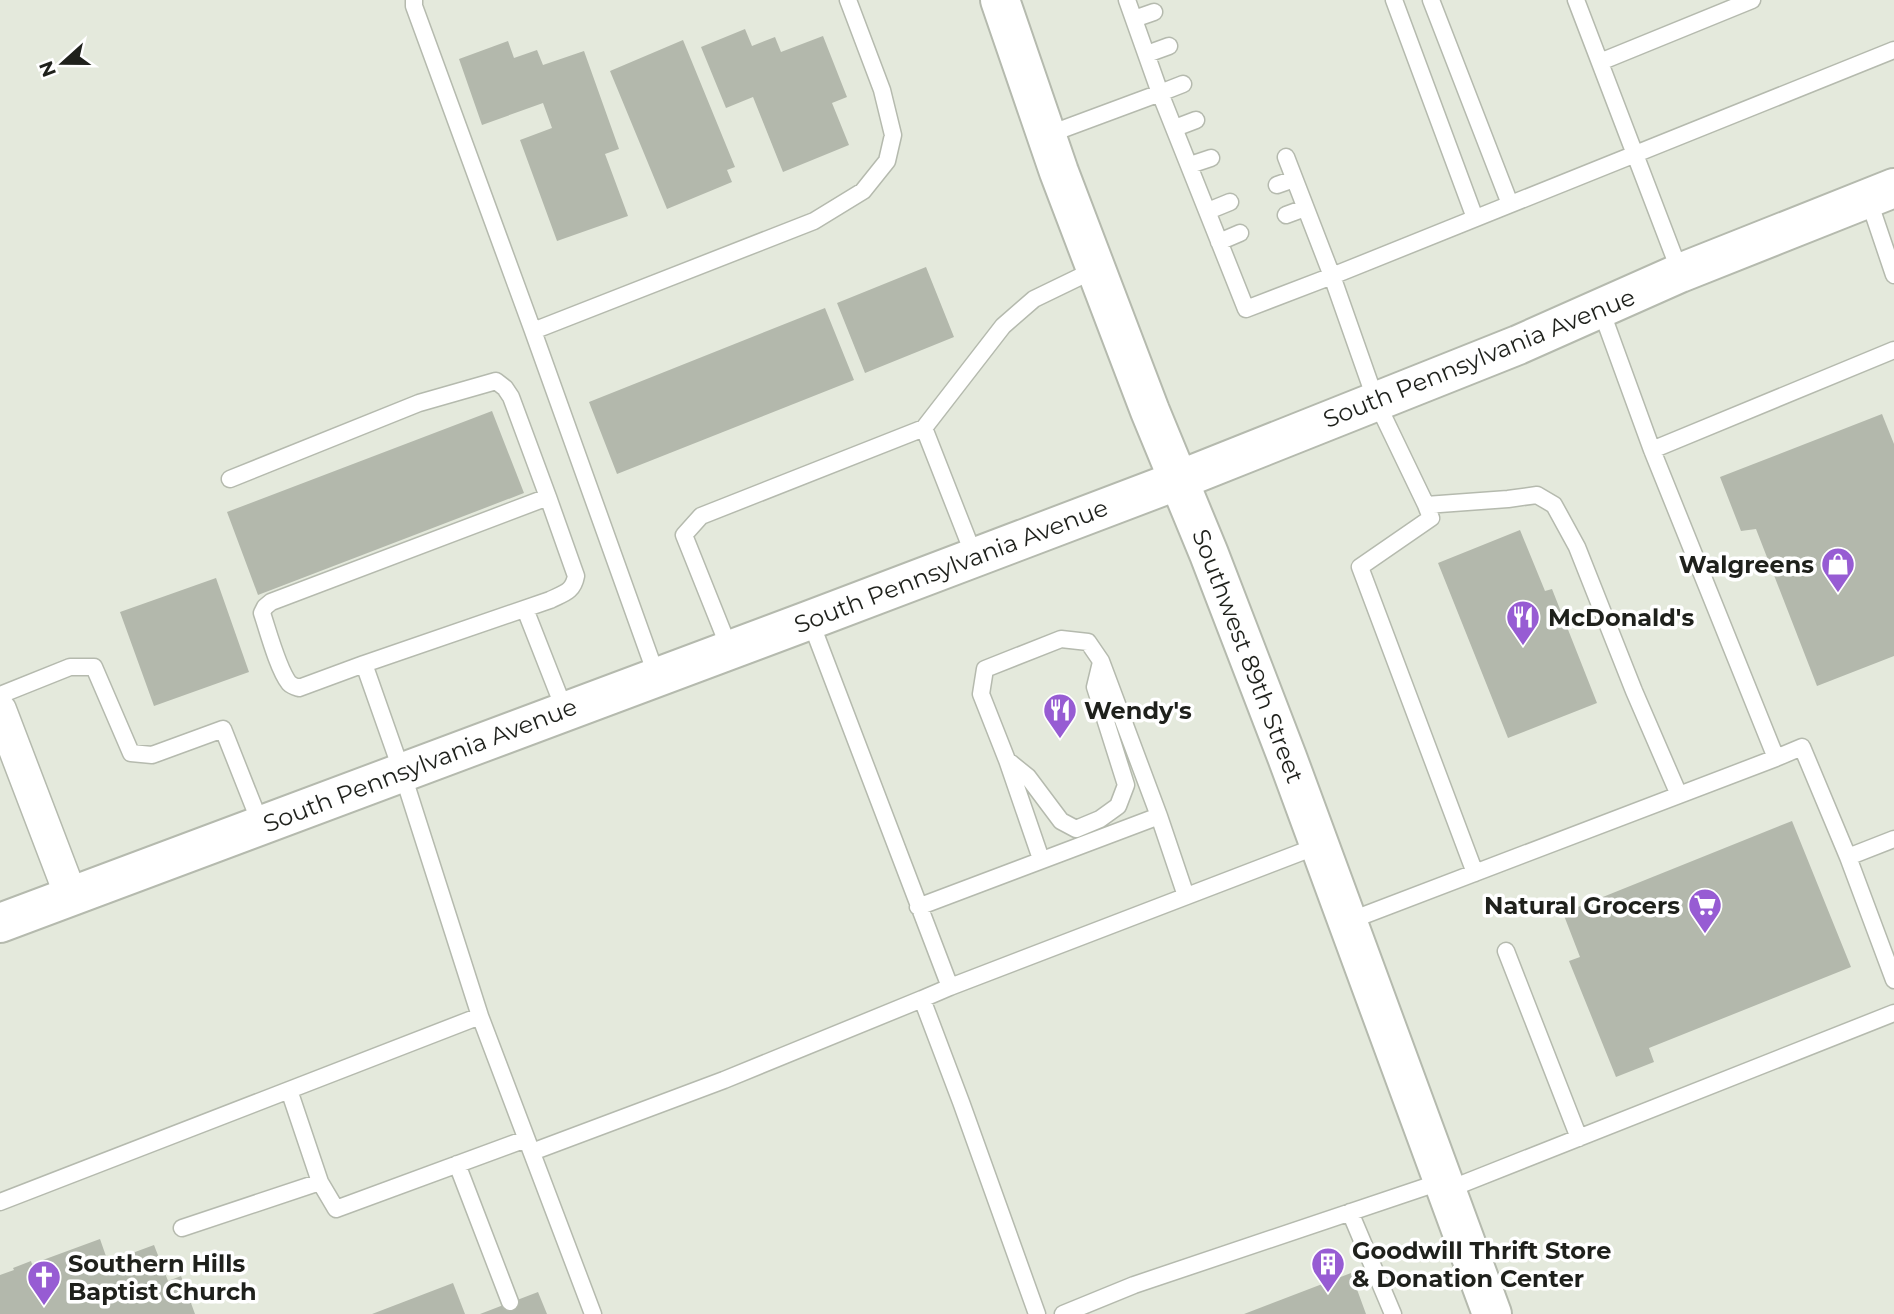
<svg xmlns="http://www.w3.org/2000/svg" width="1894" height="1314" font-family="Montserrat,sans-serif">
<rect width="100%" height="100%" fill="#e4e9dc"/>
<path fill="#b3b8ac" d="M745,29l7,17 23,-9 6,15 42,-16 24,61 -15,6 17,42 -66,27 -30,-75 -27,11 -25,-61z
M683,40l52,127 -8,3 5,12 -65,27 -57,-138z
M508,41l6,17 23,-8 6,15 41,-14 35,98 -14,5 23,62 -71,25 -37,-101 32,-12 -9,-25 -61,22 -23,-66z
M926,267l28,70 -89,36 -28,-70z
M825,308l29,72 -237,94 -28,-72z
M492,411l32,82 -266,102 -31,-83z
M1882,414l12,30v212l-77,30 -61,-157 -15,2 -21,-54z
M1520,530l25,61 7,-2 45,114 -89,35 -70,-175z
M216,578l33,94 -95,34 -34,-94z
M1792,821l59,146 -202,81 5,14 -38,15 -47,-116 11,-4 -17,-44z
M100,1239l8,23 46,-17 14,36 13,-5 14,38h-195v-39l14,-5 -1,-2 18,-7 1,3z
M1351,1273l15,41h-122z
M453,1283l12,31h-93z
M538,1292l9,22h-67z"/>
<g fill="none" stroke-linecap="round" stroke-linejoin="round">
<g stroke="#b5baae" stroke-width="19">
<path id="service" d="M414,0v6l119,325 281,-110 49,-30 24,-30 6,-26 -11,-45 -34,-90
M1127,0l33,93 23,-9
M1394,0l81,218
M1431,0l79,204
M1576,0l104,272
M1134,19l20,-7
M1147,54l22,-8
M1600,62l152,-62
M1175,128l21,-8
M1047,135l113,-42 86,216 86,-33 44,125 50,104 5,13 -71,49 115,306
M1286,157l46,119 562,-226
M1190,165l21,-7
M1277,185l17,-6
M1868,198l26,77
M1208,211l22,-9
M1286,215l19,-7
M1219,242l21,-9
M533,331l124,346
M924,428l79,-102 31,-27 62,-30
M1652,450l242,-100
M230,479l189,-76 77,-22 9,7 6,9 37,100
M1426,505l82,-6 29,-4 17,10 23,42 57,144 45,104
M525,609l40,102
M810,620l140,367 370,-142
M730,650l-46,-115 17,-19 223,-88 51,130
M0,695l70,-28h24l37,86 21,2 71,-26 38,96
M1776,758l26,-11 46,110 46,-18
M1007,760l21,17 33,44 15,8 24,-10 18,-13 8,-21 -31,-98 6,-25
M1848,857l46,123
M1041,859l-34,-99 -26,-66 4,-25 76,-30 27,3 13,19 58,155 27,80
M918,907l241,-91
M1349,921l427,-163 -124,-308 -51,-140
M1506,951l73,187
M950,987l-28,12 39,103 76,212
M480,1016l113,298
M532,1152l192,-72 198,-81
M457,1164l53,138
M320,1182l16,27 190,-70
M1447,1190l447,-177
M0,1202l480,-186 -78,-244 -38,-108 -65,24c-3,-1 -7,-2 -10,-5 -11,-14 -21,-52 -27,-70l3,-6 6,-5 277,-105 28,79c-3,16 -12,17 -26,24l-186,64
M1350,1212l43,102
M182,1228l138,-46 -31,-92
M1063,1314l71,-29 309,-104"/>
</g>
<g stroke="#b5baae" stroke-width="35">
<path id="minor" d="M0,710l71,186"/>
</g>
<g stroke="#b5baae" stroke-width="42">
<path id="secondary" d="M1000,0l59,172 91,239 59,143 78,203 205,557
M0,923l810,-303 369,-140 339,-135 162,-72 214,-85"/>
</g>
<use href="#service" stroke="#fff" stroke-width="16"/>
<use href="#minor" stroke="#fff" stroke-width="32"/>
<use href="#secondary" stroke="#fff" stroke-width="38"/>
</g>
<defs>
<g id="shop-pin" transform="scale(1.75)"><path d="M0 17L-7.5 6A9.5 9.5 0 1 1 7.5 6Z" fill="#975cd3" stroke="#fff"/><path d="M-5-2.5h2.3a2.7 3.5 0 0 1 5.4 0H5L5.5 6h-11ZM-1.5-2.5h3a1.5 2.3 0 0 0-3 0Z" fill="#fff"/></g>
<g id="restaurant-pin" transform="scale(1.75)"><path d="M0 17L-7.5 6A9.5 9.5 0 1 1 7.5 6Z" fill="#975cd3" stroke="#fff"/><path d="M-5-6h1v4h1v-4h1v4h1v-4h1v5L-1.5 .5V6h-2V.5L-5-1ZM5-6V6H3V1.5H1.5Q1.5-4 5-6Z" fill="#fff"/></g>
<g id="supermarket-pin" transform="scale(1.75)"><path d="M0 17L-7.5 6A9.5 9.5 0 1 1 7.5 6Z" fill="#975cd3" stroke="#fff"/><path d="M-6-5.5h2.5l.6 2H6L4.5 2H-2.5L-4.4-4H-6ZM-1.5 3.2a1.3 1.3 0 1 0 .1 0ZM3 3.2a1.3 1.3 0 1 0 .1 0Z" fill="#fff"/></g>
<g id="building-pin" transform="scale(1.75)"><path d="M0 17L-7.5 6A9.5 9.5 0 1 1 7.5 6Z" fill="#975cd3" stroke="#fff"/><path d="M-4-6H4V6H1V3H-1V6H-4ZM-2.5-4.3h1.7v1.8h-1.7ZM.8-4.3h1.7v1.8H.8ZM-2.5-1h1.7V.8h-1.7ZM.8-1h1.7V.8H.8Z" fill="#fff"/></g>
<g id="church-pin" transform="scale(1.75)"><path d="M0 17L-7.5 6A9.5 9.5 0 1 1 7.5 6Z" fill="#975cd3" stroke="#fff"/><path d="M-1.2-6h2.4v3.5h3.3v2.4h-3.3V6h-2.4V-.1h-3.3v-2.4h3.3Z" fill="#fff"/></g>
</defs>
<g fill-rule="evenodd">
<use href="#shop-pin" x="1838" y="564"/>
<use href="#restaurant-pin" x="1523" y="617"/>
<use href="#restaurant-pin" x="1060" y="710"/>
<use href="#supermarket-pin" x="1705" y="905"/>
<use href="#building-pin" x="1328" y="1264"/>
<use href="#church-pin" x="44" y="1277"/>
</g>
<g text-anchor="middle" dominant-baseline="central" stroke-width="7" stroke-linejoin="round" paint-order="stroke">
<g font-size="24" fill="#1f211c" stroke="#fff">
<text transform="translate(1479 358) rotate(-22)">South Pennsylvania Avenue</text>
<text transform="translate(951 566) rotate(-21)">South Pennsylvania Avenue</text>
<text transform="translate(1248 656) rotate(69)">Southwest 89th Street</text>
<text transform="translate(420 765) rotate(-21)">South Pennsylvania Avenue</text>
</g>
<g font-size="24" font-weight="bold" fill="#1f211c" stroke="#fff" text-anchor="start">
<text x="1814" y="564" text-anchor="end">Walgreens</text>
<text x="1548" y="617">McDonald's</text>
<text x="1084" y="710">Wendy's</text>
<text x="1680" y="905" text-anchor="end">Natural Grocers</text>
<text x="1352" y="1250">Goodwill Thrift Store<tspan x="1352" dy="28">&amp; Donation Center</tspan></text>
<text x="68" y="1263">Southern Hills<tspan x="68" dy="28">Baptist Church</tspan></text>
</g>
</g>
<g transform="translate(63 63) rotate(249)" stroke="#ffffff" stroke-width="5" paint-order="stroke">
<path d="M0-5L12 26L0 18L-12 26Z" fill="#1f211c"/>
<text y="-10" font-size="19" font-weight="bold" text-anchor="middle" fill="#1f211c">N</text>
</g>
</svg>
